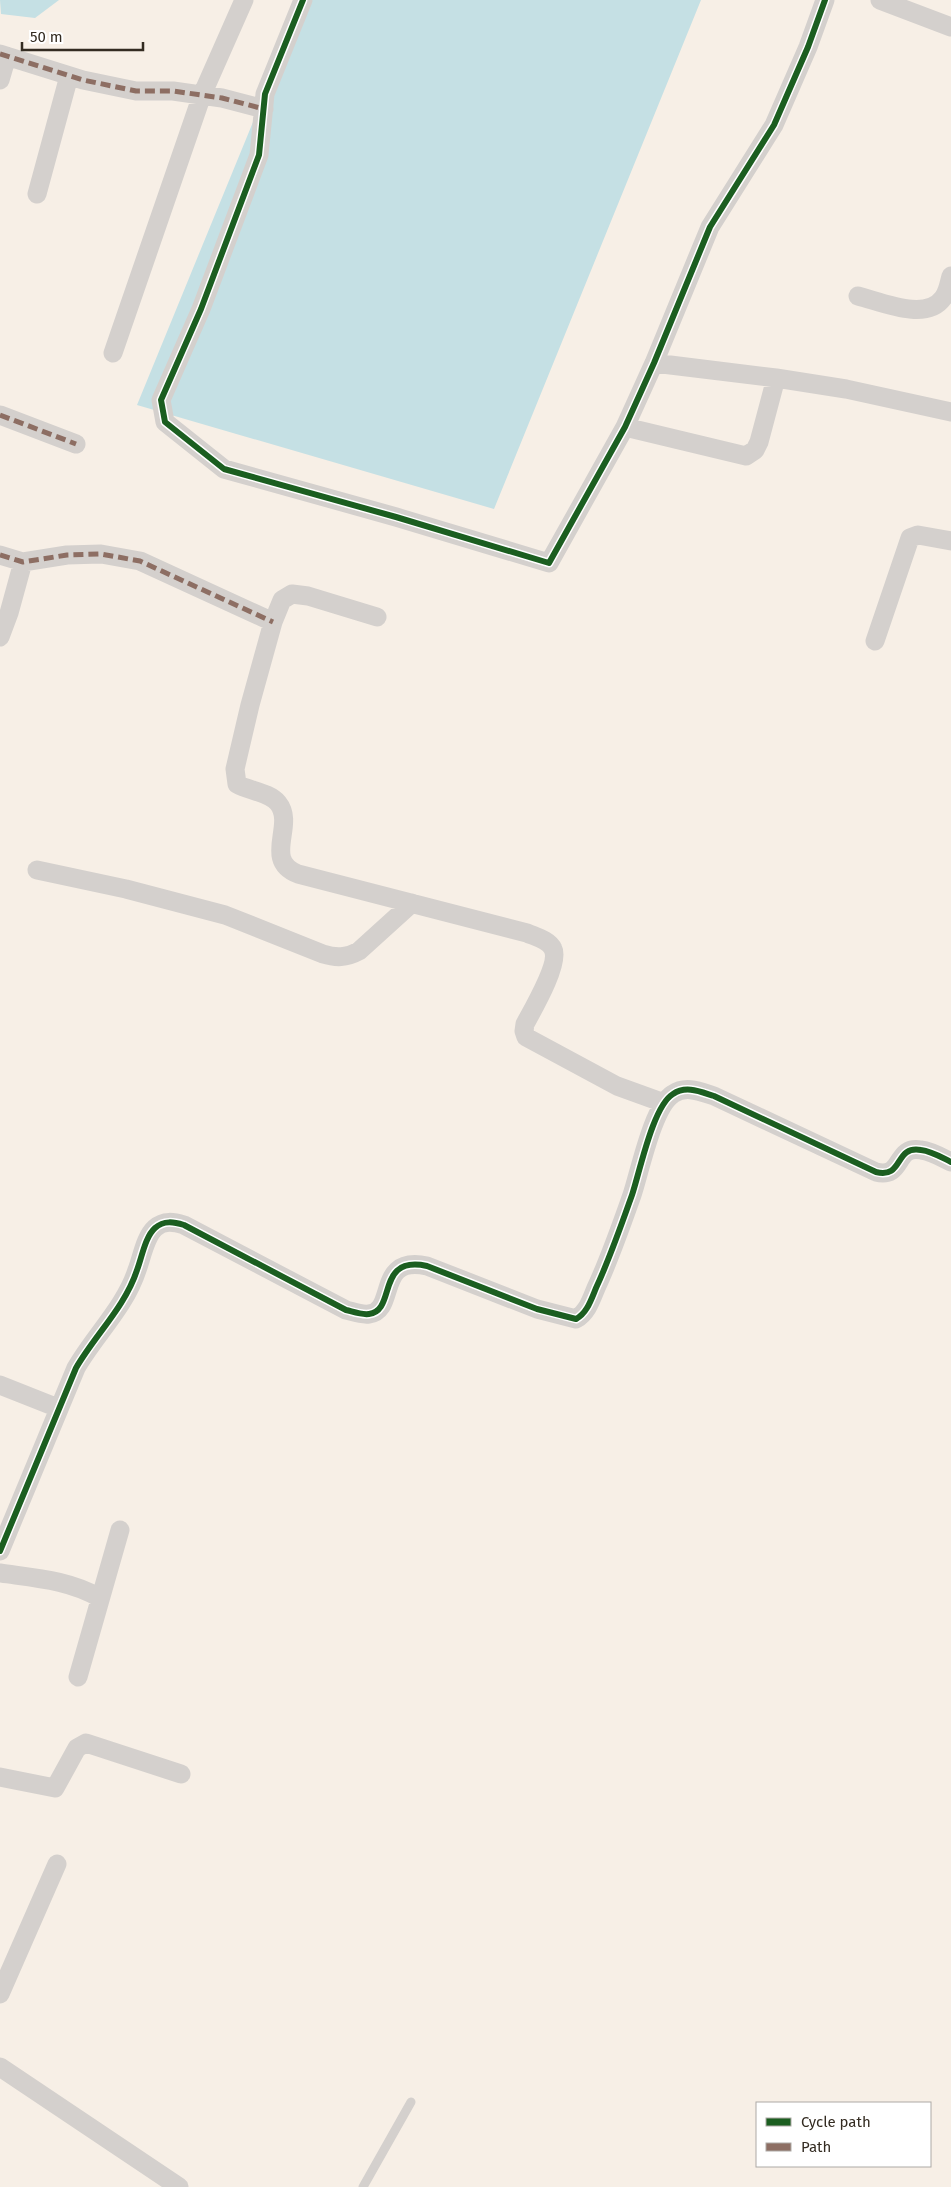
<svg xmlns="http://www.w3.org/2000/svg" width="951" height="2187" font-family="'Fira Sans',sans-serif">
<rect width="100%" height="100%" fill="#f7efe6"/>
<path fill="#c5e0e4" d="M0,0h59l-24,18 -34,-4z
M303,0h398l-207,509 -357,-104z"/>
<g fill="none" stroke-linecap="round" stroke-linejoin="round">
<path stroke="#d4d0cd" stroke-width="9" d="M363,2187l48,-85"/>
<path stroke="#d4d0cd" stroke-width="19" d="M303,0l-38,94 -6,61 -58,154 -40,91 4,22 59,47 172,48 153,46 76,-136 29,-64 56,-136 64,-102 34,-78 17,-47
M880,0l71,27
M0,54l83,26 53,11h37l49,7 42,11
M0,80l7,-24
M37,194l32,-118
M858,296c24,6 68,26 85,2 5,-6 6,-15 8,-22
M113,353l89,-258 42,-95
M654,363l122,15 70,11 105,23
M0,415l76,29
M625,427l121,29 9,-6 4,-8 17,-64
M0,555l23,7 44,-7 34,-1 39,7 133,61
M377,617l-69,-21 -16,-2 -10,6 -9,22 -23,83 -15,64 2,15c12,7 32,8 41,19 18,22 -16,57 20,71l229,59c9,4 22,7 26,16 7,14 -21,62 -28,75l-1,7 2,6 91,49 47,17
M0,637l9,-24 14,-51
M875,641l35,-103 8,-3 33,6
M37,870l89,19 99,26 98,39c13,4 23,4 36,-3l53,-48
M0,1385l58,23
M0,1551l76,-183c19,-33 49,-61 61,-98 5,-13 8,-33 18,-42 9,-8 19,-6 29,-3l162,85c8,2 15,5 23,4 28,-3 6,-59 58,-48l110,43 39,10c11,-6 15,-19 20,-31 14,-30 25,-62 36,-93 8,-24 21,-89 41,-101 13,-9 28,-2 41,2l162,76c28,7 18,-27 45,-22 10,1 20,7 30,12
M0,1573c35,5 69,7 100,25
M78,1677l42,-147
M0,1777l55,11 22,-40 9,-5 95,31
M0,1994l57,-130
M0,2067l179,120"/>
<path stroke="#8d6e63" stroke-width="5" stroke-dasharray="10 5" stroke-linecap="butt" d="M0,54l83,26 53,11h37l49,7 42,11
M0,415l76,29
M0,555l23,7 44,-7 34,-1 39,7 133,61"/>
<g stroke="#fff" stroke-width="9">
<path id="cycleway" d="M303,0l-38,94 -6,61 -58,154 -40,91 4,22 59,47 172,48 153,46 76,-136 29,-64 56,-136 64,-102 34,-78 17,-47
M0,1551l76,-183c19,-33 49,-61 61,-98 5,-13 8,-33 18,-42 9,-8 19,-6 29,-3l162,85c8,2 15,5 23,4 28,-3 6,-59 58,-48l110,43 39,10c11,-6 15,-19 20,-31 14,-30 25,-62 36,-93 8,-24 21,-89 41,-101 13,-9 28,-2 41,2l162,76c28,7 18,-27 45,-22 10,1 20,7 30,12"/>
</g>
<use href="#cycleway" stroke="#1b5e20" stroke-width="6"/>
</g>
<rect x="756" y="2102" width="175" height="65" fill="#ffffff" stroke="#adaaa6"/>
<rect x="766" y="2118" width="25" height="8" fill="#1b5e20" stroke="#adaaa6"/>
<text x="801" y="2127" font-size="15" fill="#332b21">Cycle path</text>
<rect x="766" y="2143" width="25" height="8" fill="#8d6e63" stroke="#adaaa6"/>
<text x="801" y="2152" font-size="15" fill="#332b21">Path</text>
<path d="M22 42v8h121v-8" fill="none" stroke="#332b21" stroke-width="2.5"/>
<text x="30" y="42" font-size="15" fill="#332b21" stroke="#ffffff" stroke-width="4" paint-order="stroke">50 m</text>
</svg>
